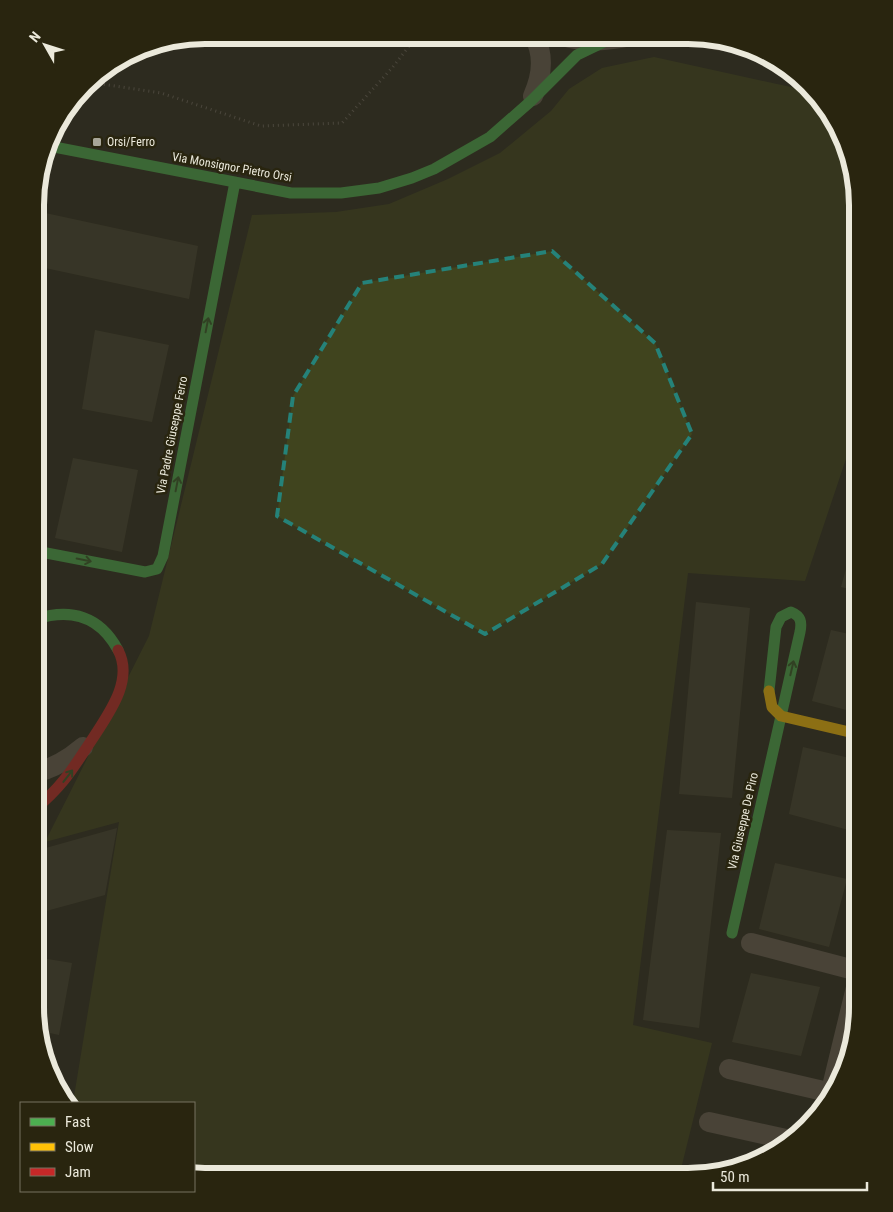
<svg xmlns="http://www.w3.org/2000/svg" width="893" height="1212" font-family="'Roboto Condensed',sans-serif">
<rect width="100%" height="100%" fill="#2d2b1f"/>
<path fill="#40441e" d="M654,57l155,34 31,38 18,76v218l-53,158 -117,-8 -55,452 79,18 -33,134 -485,-1v-73h-121l46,-281 -74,20 104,-206 103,-421 84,-3 53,-8 59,-25 52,-26 51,-42 18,-22 33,-21z"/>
<path fill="#444131" d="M36,211l162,35 -9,53 -153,-33z
M36,294l8,2 -7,31h-1z
M95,330l74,15 -17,77 -70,-13z
M73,458l65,12 -16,82 -67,-14z
M857,529h1v62l-17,-4z
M696,602l54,6 -18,190 -53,-4z
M831,630l27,6v77l-46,-12z
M803,747l55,13 -2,72 -67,-18z
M117,828l-12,67 -70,19v-63z
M667,830l54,3 -22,195 -56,-8z
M775,863l72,16 -18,68 -70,-18z
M35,957l37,6 -13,72 -18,-4 -6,-24z
M751,973l69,14 -19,69 -69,-14z
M704,1164l21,4 -24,6z"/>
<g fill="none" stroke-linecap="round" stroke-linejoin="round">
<path stroke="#6e6760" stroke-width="3" stroke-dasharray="1 4" stroke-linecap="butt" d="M89,82l72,11 100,33 81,-3 50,-55 25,-32"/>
<path stroke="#6a5f56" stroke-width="20" d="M562,36c24,7 45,5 69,0
M697,36l25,5
M533,96c9,-20 12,-40 1,-60
M35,773c19,-5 34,-14 48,-26
M751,943l107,28
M729,1069l103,24
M828,1103l30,-124
M709,1122l77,17"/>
<path stroke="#4caf50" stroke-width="11" d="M49,146l242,47h50l38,-5 33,-10 22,-9 56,-32 41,-36 46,-46 29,-14
M36,551l109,21 12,-3 6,-13 72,-374
M36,619c35,-11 64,-3 82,31
M732,933l68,-301c2,-10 1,-16 -9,-20l-10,5 -5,10 -7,64"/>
<path stroke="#ffc107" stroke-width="11" d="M769,691l3,16 9,9 77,18"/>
<path stroke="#c62828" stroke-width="11" d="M35,809c29,-24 38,-41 58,-71 16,-25 41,-58 25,-88"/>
</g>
<defs><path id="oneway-shaft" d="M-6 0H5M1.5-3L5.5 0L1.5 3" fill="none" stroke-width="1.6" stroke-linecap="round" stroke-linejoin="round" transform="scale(1.25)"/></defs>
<g stroke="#375c29">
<use href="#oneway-shaft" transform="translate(207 325) rotate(-79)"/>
<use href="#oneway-shaft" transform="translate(177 484) rotate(-79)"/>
<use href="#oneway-shaft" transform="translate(84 560) rotate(11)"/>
<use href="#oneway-shaft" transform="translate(792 668) rotate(-77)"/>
<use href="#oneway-shaft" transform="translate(68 776) rotate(-52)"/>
</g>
<path d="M0 0H893V1212H0ZM552,251l103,92 37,91 -90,130 -117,70 -208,-118 16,-120 69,-113z" fill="#2d2b1f" fill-opacity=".55" fill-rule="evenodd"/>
<path fill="none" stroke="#258279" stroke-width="4" stroke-dasharray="10 6" stroke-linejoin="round" d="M552,251l103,92 37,91 -90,130 -117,70 -208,-118 16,-120 69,-113z"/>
<rect fill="#a8a699" stroke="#29250f" stroke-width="2" x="92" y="137" width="10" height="10" rx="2.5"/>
<g text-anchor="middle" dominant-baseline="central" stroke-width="5" stroke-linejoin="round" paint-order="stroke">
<g font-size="12" fill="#ebe9db" stroke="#29250f" text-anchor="start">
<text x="107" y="142">Orsi/Ferro</text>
</g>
<g font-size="12" fill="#ebe9db" stroke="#29250f">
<text transform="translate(232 167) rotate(10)">Via Monsignor Pietro Orsi</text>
<text transform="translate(172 435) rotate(-79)">Via Padre Giuseppe Ferro</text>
<text transform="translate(743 821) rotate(-77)">Via Giuseppe De Piro</text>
</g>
</g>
<path d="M0 0H893V1212H0ZM205 44H688A161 161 0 0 1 849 205V1007A161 161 0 0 1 688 1168H205A161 161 0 0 1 44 1007V205A161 161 0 0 1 205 44Z" fill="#29250f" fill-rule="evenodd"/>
<path fill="none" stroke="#ebe9db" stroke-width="6" d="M205 44H688A161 161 0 0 1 849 205V1007A161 161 0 0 1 688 1168H205A161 161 0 0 1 44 1007V205A161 161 0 0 1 205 44Z"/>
<rect x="20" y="1102" width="175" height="90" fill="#29250f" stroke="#777361"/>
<rect x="30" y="1118" width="25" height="8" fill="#4caf50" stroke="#777361"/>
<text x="65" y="1127" font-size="15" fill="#ebe9db">Fast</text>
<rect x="30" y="1143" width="25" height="8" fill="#ffc107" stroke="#777361"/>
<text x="65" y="1152" font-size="15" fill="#ebe9db">Slow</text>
<rect x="30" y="1168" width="25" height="8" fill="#c62828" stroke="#777361"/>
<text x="65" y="1177" font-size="15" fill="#ebe9db">Jam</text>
<g transform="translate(45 45) rotate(309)" stroke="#29250f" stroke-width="4" paint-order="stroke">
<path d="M0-4L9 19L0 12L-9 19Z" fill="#ebe9db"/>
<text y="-8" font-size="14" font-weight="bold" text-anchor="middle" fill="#ebe9db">N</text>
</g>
<path d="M713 1182v8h154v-8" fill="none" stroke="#ebe9db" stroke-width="2.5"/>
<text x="720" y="1182" font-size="15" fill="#ebe9db" stroke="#29250f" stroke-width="4" paint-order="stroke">50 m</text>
</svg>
